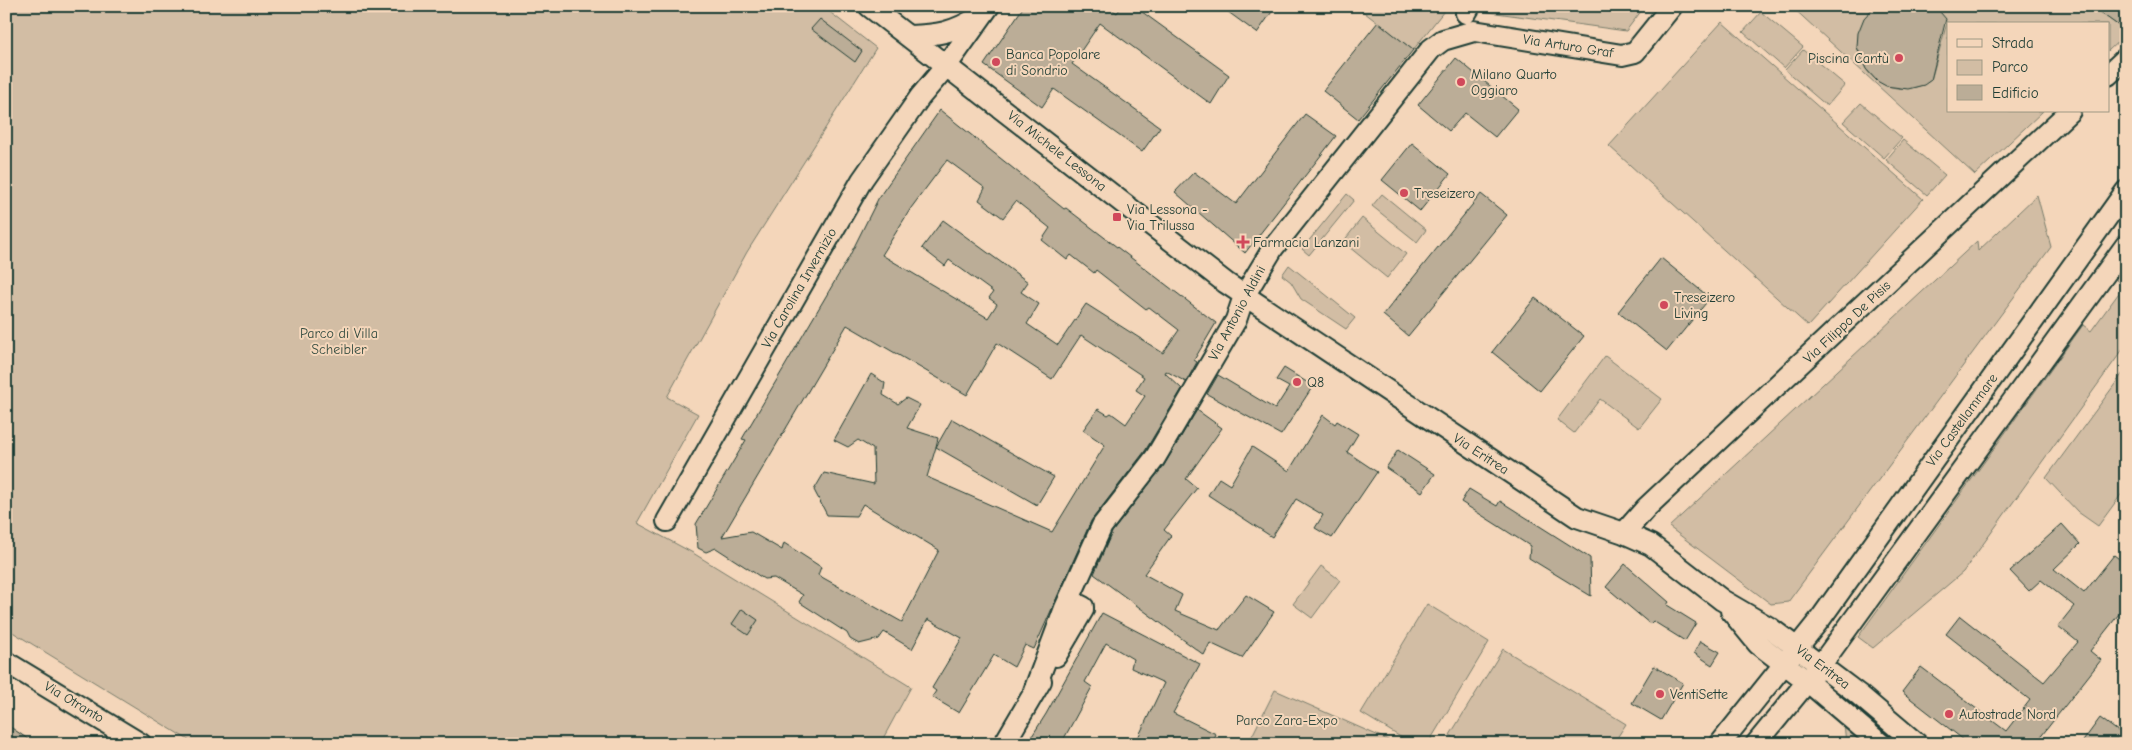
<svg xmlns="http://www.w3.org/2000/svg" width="2132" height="750" font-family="'Comic Neue',sans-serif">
<rect width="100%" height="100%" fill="#f4d6ba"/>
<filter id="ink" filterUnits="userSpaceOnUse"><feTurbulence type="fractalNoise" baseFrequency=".02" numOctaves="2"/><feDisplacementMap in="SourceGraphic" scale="10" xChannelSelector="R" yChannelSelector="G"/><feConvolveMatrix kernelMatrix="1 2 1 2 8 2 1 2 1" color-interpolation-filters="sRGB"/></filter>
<g filter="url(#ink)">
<path fill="#d2bda4" stroke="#787d6c" d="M6,6h816l54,42 -129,204 -80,145 31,17 -61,109 56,30 218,134 -31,57h-685l-189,-116z
M1356,6h92l-35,44z
M1486,6h159l-19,25 -144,-20z
M1791,6h84l-18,41c3,7 5,16 9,22 14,22 46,25 65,11l16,-57 -12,-17h156l35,25v3l-18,17v-27h-160v87h95l-68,64z
M1761,12l42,35 -19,21 -41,-36z
M1722,22l201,177 -115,127 -199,-180z
M1803,50l42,35 -18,21 -42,-36z
M1861,103l41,35 -18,20 -41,-36z
M1903,140l42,35 -18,20 -41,-35z
M1347,194l7,6 -45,55 -7,-6z
M1382,194l44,36 -9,12 -45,-36z
M2037,195l14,52 -263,355 -17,2 -102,-77 308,-286 1,10z
M1362,218l44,36 -19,24 -44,-36z
M1289,265l66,53 -9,11 -45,-30 -10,-17 -9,-7z
M2126,266v79l-163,227 -90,76 -15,-11 225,-312 8,6 33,-45 -8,-6z
M1605,356l57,43 -23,29 -39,-29 -26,34 -17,-13z
M2126,369v119l-28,38 -20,-14 -32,-34z
M1321,566l19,14 -28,38 -19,-14z
M1427,604l62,38 -61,102h-16l-51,-31z
M1503,649l123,75 -13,20h-148l-15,-9z
M1275,690l122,54h-149z
M1848,697l55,47h-6l-51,-45z
M1844,723l26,21h-24z"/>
<path fill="#bbad97" stroke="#1f3d34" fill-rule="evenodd" d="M1024,6h84l9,7 5,-7h12l95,69 -18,29 -111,-81 -28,41 88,63 -18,25 -88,-63 -12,18 -58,-42z
M1220,6h56l-19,27z
M1875,6h60l11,13 -15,61 -7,5 -16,4 -22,-3 -9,-5 -11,-12 -9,-22 1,-14 6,-15z
M2091,6h35v25z
M820,19l42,32 -7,11 -44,-33z
M1378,22l35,28 -55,69 -35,-28z
M1456,58l62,51 -23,28 -30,-24 -16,18 -31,-26z
M940,110l124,99 2,-1 150,115 -22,37 3,2 -11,20 -20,-11 -1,2 17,16 -37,62 -54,70 -57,128 -9,-4 -11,22 -20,-12 -35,58 -27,-16 4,-6 -4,-3 30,-50 -34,-19 -16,30 -28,-17 -5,7 -20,5 -9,-5 -3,-6 -48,-31 4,-7 -29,-17 -10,1 -48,-31 -10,4 -8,-4 -2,-24 50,-84 -4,-1 107,-182 30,-60zM947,160l38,28 -6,12 24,18 13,-17 34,27 -8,12 25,20 4,-5 23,18 2,-3 50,39 3,-2 30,23 -16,23 -77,-49 -28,41 -31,-21 12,-20 -18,-12 7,-10 -85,-62 -21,28 23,18 4,-6 44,32 -4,6 8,6 -9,14 -106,-63 29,-47zM847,325l120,70 30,-52 55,36 29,-44 63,42 -8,13 9,6 -19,28 -15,-11 -3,2 -10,-6 -15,21 22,15 -53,87 -125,-55 9,-30 101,58 17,-28 -102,-58 -16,28 2,-9 -31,-10 13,-23 -14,-7 -8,6 -15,-9 2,-12 -14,-9 -37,66 14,7 10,-7 15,9 1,35 -50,-11 -10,17 13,25 29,1 7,-12 76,46 -37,72 -84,-47 3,-8 -37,-24 -2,7 -31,-18 -29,5z
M1305,114l31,22 -91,117 -70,-61 19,-20 42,32z
M1412,143l38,31 -30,37 -38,-31z
M1481,194l26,21 -99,121 -25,-21z
M1661,258l49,40 -43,53 -49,-39z
M1535,298l49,38 -44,55 -48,-39z
M1284,368l29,18 -32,49 -74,-41 11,-19 57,34 14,-22 -13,-7z
M1197,410l25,18 -36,51 11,9 -33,42 7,6 -27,38 38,21 -7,16 44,19 27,-35 28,17 -32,46 -32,-15 -6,12 -110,-81 18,-42 52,-67z
M1323,415l12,9 2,-3 21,13 -11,18 30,20 -45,66 -17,-10 8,-13 -27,-16 -24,38 -64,-42 11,-17 11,7 22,-38 37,24z
M1398,450l37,24 -13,18 -36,-24z
M1469,489l28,17 3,-5 90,57 1,38 -62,-38 1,-12 -69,-44z
M2062,524l18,20 -26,25 30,24 30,-38 12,9v41l-36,46 11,9 -66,84h-66l-67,-52 19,-25 85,64 24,-31 -84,-66 14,-18 84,66 34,-40 -20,-16 16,-20 -33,-26 -12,11 -19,-20z
M1625,564l44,38 -2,3 29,18 -11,18 -32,-20 -3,3 -44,-37z
M742,609l16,11 -10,15 -16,-11z
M1102,613l98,51 -27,49 43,21 -4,10h-77l29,-61 -33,-15 2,-9 -27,-16 -21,39 7,5 -31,57h-34l19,-30z
M1700,641l20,11 -8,13 -18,-12z
M1654,666l29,17 -22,37 -29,-17z
M2100,718l26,19v7h-45z
M6,724l29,20h-29z"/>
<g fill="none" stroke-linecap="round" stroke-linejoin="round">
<g stroke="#1f3d34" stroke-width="24">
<path id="minor" d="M869,6l357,277 351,234 47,16 27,12 71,55 48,28 27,20 61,46 59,50
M1466,13l4,-7
M909,36c28,-1 44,-3 69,-19
M2108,75l18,-17
M667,521l195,-341 58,-83 27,-32 42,-59
M1624,533l22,-25 424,-397
M1731,611l27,33 49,37 74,63
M1056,656l27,-46v-3l-8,-4 -10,5
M6,662l135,82
M1034,691l31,-83 37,-82 53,-68 81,-138 8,-24 29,-48 158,-199 12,-9 31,-9 148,24 13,-3 37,-46
M1004,744l37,-63
M1720,744l101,-126 305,-427
M1756,744l64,-78 306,-421"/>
</g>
<use href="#minor" stroke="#f4d6ba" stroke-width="20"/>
</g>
</g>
<g fill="#d1495b" stroke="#f4d6ba" stroke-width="2">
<circle cx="1899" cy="58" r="5"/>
<circle cx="996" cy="62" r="5"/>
<circle cx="1461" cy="82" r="5"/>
<circle cx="1404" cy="193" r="5"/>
<rect x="1112" y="212" width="10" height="10" rx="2.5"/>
<path d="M1240.5 234.5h5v5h5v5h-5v5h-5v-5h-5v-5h5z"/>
<circle cx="1664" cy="305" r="5"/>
<circle cx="1297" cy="382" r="5"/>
<circle cx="1660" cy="694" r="5"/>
<circle cx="1949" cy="714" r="5"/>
</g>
<g text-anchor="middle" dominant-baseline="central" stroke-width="4" stroke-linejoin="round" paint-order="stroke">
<g font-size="14" fill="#1f3d34" stroke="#f4d6ba">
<text transform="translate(1568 46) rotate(9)">Via Arturo Graf</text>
<text transform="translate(1057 151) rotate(38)">Via Michele Lessona</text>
<text transform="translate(799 288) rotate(-60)">Via Carolina Invernizio</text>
<text transform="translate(1237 313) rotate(-62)">Via Antonio Aldini</text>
<text transform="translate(1847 322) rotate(-43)">Via Filippo De Pisis</text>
<text transform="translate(1962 420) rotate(-54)">Via Castellammare</text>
<text transform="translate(1481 454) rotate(33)">Via Eritrea</text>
<text transform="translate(1823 667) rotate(37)">Via Eritrea</text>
<text transform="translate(74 702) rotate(31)">Via Otranto</text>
</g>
<g font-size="14" fill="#1f3d34" stroke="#f4d6ba" text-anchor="start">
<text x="1006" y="54">Banca Popolare<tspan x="1006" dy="16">di Sondrio</tspan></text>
<text x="1889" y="58" text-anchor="end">Piscina Cantù</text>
<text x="1471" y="74">Milano Quarto<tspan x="1471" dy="16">Oggiaro</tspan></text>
<text x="1414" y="193">Treseizero</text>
<text x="1127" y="209">Via Lessona -<tspan x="1127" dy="16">Via Trilussa</tspan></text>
<text x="1253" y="242">Farmacia Lanzani</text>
<text x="1674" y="297">Treseizero<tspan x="1674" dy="16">Living</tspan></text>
<text x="1307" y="382">Q8</text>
<text x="1670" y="694">VentiSette</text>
<text x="1959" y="714">Autostrade Nord</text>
</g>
<g font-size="14" fill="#314a3f" stroke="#f4d6ba">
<text x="339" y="333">Parco di Villa<tspan x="339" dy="16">Scheibler</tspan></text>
<text x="1287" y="720">Parco Zara-Expo</text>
</g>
</g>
<rect width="2132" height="750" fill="none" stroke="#f4d6ba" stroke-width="25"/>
<rect x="12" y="12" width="2107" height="725" fill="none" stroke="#1f3d34" stroke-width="2" filter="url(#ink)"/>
<rect x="1947" y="22" width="162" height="90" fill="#f4d6ba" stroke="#9f9984"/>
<rect x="1957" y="39" width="25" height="8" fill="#f4d6ba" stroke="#9f9984"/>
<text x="1992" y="48" font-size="15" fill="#1f3d34">Strada</text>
<rect x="1957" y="60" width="25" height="15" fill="#d2bda4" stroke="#9f9984"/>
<text x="1992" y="72" font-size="15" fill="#1f3d34">Parco</text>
<rect x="1957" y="85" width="25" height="15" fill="#bbad97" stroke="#9f9984"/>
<text x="1992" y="98" font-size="15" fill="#1f3d34">Edificio</text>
</svg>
